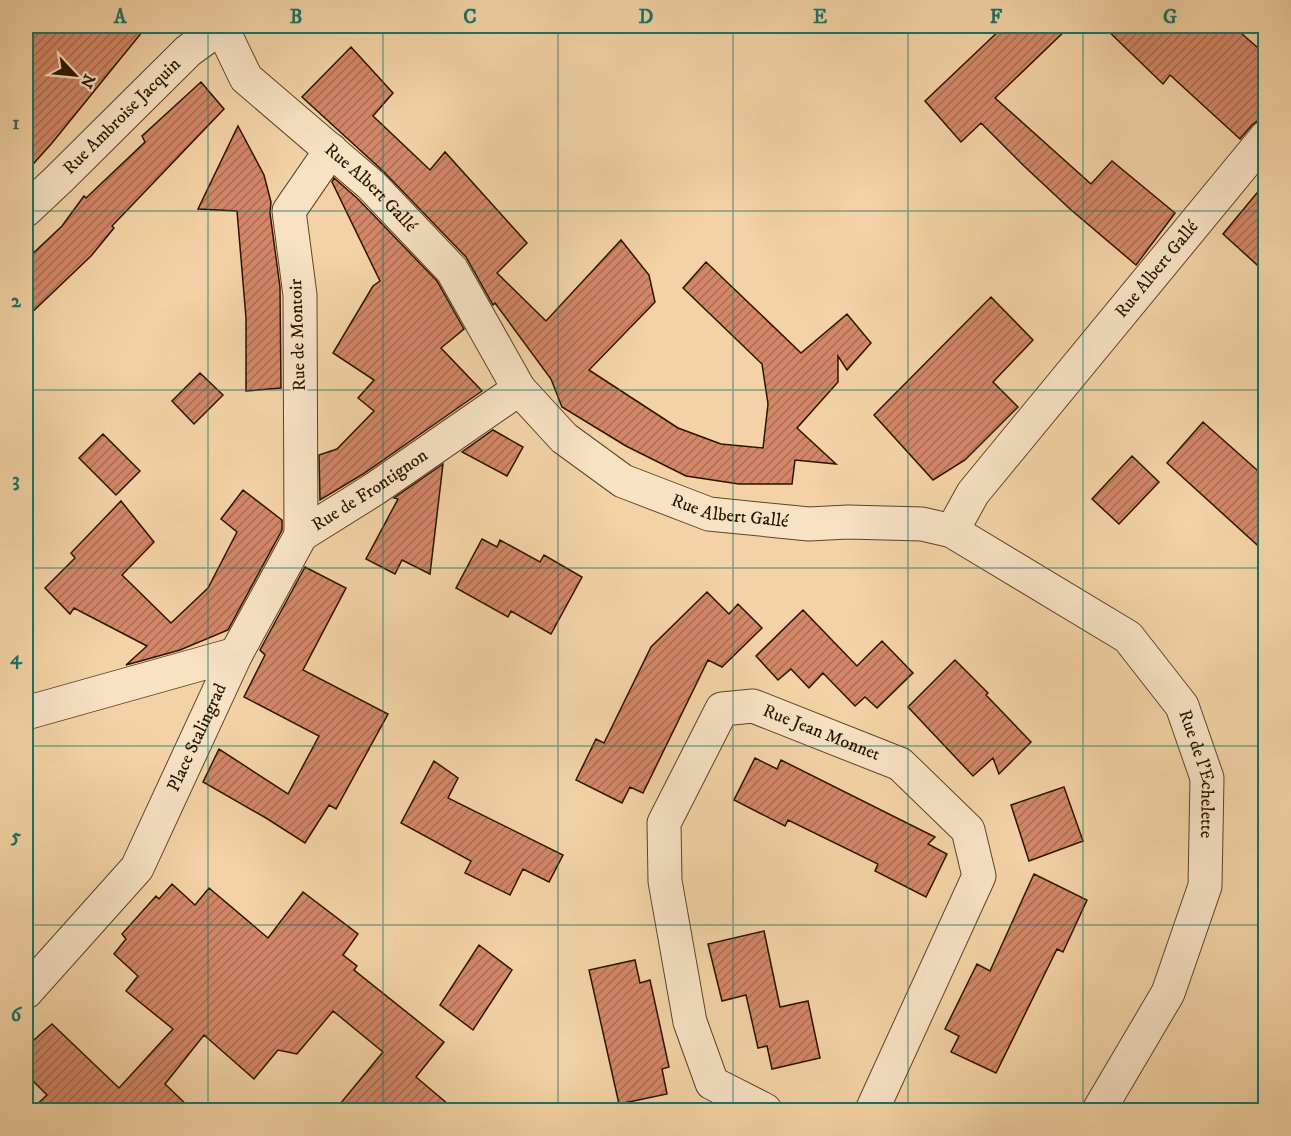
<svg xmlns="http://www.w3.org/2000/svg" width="1291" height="1136" font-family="'IM FELL DW Pica',serif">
<defs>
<pattern id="building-hatch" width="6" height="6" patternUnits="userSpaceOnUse" patternTransform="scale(1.5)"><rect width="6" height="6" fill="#d38767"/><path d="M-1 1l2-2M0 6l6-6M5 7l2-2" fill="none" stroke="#ab6d52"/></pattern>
</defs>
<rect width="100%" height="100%" fill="#f3d3a5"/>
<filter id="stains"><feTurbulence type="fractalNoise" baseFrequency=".00333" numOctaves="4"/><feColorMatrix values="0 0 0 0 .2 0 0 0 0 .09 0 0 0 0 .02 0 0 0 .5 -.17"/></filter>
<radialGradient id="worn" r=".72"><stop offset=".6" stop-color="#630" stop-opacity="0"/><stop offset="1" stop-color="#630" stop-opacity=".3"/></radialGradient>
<path fill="url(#building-hatch)" stroke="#291500" stroke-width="1.5" d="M26,26h121l-95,117 -26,29z
M1004,26h66l-75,72 96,86 21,-23 63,52 -39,52 -66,-56 -46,-43 -43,-43 -20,19 -36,-41z
M1103,26h130l33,29v64l-7,1 -7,5 -12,14 -70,-64 -7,9z
M351,47l42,46 -20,23 57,54 15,-18 82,91 -30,30 49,48 75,-81 28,35 6,27 -66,68 89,58 43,16 42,4 5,-44 -6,-40 -79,-76 23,-26 95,91 46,-39 24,29 -24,27 -9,-14v26l-41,46 39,36 -41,-4 -3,24h-53l-53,-8 -60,-30 -64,-39 -11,-28 -56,-76 -2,2 -27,-48 -82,-85 -82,-75z
M201,82l23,27 -112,117 2,2 -23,28 -65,62v-58l36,-34 22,-30 2,2 59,-56 -3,-6z
M238,126l26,49 7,27 -1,11 10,74 1,101 -35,3v-73l-9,-107 -39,-2z
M334,178l24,21 79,82 27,48 -23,19 41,43 -119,83 -43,26 -1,-45 18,-6 37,-38 -16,-13 16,-18 -41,-27 40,-67 7,-5 -48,-99z
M1266,182v91l-43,-39z
M991,297l42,43 -40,42 25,25 -53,53 -32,20 -59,-65z
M200,373l23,22 -29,29 -22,-23z
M1203,422l63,56v75l-99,-90z
M493,430l30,17 -16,29 -45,-24z
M103,434l37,37 -24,24 -37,-37z
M1132,456l27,26 -40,42 -27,-25z
M443,464l-13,110 -28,-14 -7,14 -29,-15 32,-60 -4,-1z
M243,490l39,30v10l-54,100 -48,20 -54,15 21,-19 -73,-38 -4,6 -25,-26 30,-30 -4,-5 50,-52 33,41 -32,33 49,48 37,-35 29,-56 -16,-13z
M482,539l15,8 3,-7 40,22 4,-7 38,22 -31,57 -40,-23 -3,6 -52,-29z
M305,567l41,21 -43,82 85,44 -52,95 -7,-4 -24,38 -39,-25 -63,-36 16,-33 69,45 31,-58 -75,-39 21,-42 -5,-5z
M707,592l22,22 9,-10 24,24 -40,39 -14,-7 -65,133 -13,-6 -8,16 -46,-23 20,-41 8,4 47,-96z
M803,610l54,56 25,-25 31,32 -36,35 -12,-11 -10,9 -32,-33 -14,15 -18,-19 -13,11 -22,-24z
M955,660l33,33 -2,2 45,47 -32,32 -6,-16 -20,18 -65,-69z
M755,758l22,11 4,-9 154,77 -7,7 19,10 -21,43 -51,-26 3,-7 -90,-44 -3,6 -51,-26z
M434,761l24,17 -10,20 115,57 -14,27 -26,-13 -13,26 -45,-22 6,-12 -70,-38z
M1064,787l19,54 -54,20 -18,-56z
M1034,874l53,26 -24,52 -6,-3 -61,124 -45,-21 8,-16 -14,-7 32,-65 13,7z
M172,884l23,21 14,-17 59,50 35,-46 55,42 -15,21 14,11 -3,4 90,72 -28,35 39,33h-120l48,-58 -50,-41 -36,43 -19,-4 -24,29 -50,-44 -39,49 27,26h-161l16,-15 -21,-21v-27l26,-23 67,64 54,-59 -47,-38 12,-15 -24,-22 12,-15 -4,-5 34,-38 3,3z
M764,931l16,76 28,-6 12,57 -48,11 -5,-23 -9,2 -12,-53 -24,6 -14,-57z
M479,945l33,25 -39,60 -33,-25z
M635,960l5,23 10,-3 19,87 -7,2 5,25 -48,10 -30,-134z"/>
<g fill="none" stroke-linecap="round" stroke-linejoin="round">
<g stroke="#5c4429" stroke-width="35">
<g id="minor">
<path id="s1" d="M221,26l25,52 125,107 81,85 67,119 45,49 59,43 86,33 100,10 39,-2 74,2 30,7 176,106 54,69 25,72 -2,108 -37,107 -69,117"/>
<path id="s2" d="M26,210l33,-31 129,-128 33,-24"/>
<path id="s3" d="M952,531l21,-38 293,-356"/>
<path d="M301,535l-1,-240 -11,-84 42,-61"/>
<path d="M26,713l210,-59"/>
<path id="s4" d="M26,992l111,-124 99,-214 65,-119 72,-45 146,-101"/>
<path id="s5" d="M765,1110l-53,-27 -22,-61 -25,-141 -1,-58 58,-114 31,-3 147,58 68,66 11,46 -107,234"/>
</g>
</g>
<use href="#minor" stroke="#f7e2c4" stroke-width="33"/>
</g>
<path fill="none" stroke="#0f766e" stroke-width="1.5" stroke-opacity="0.55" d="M208,26v1084M383,26v1084M558,26v1084M733,26v1084M908,26v1084M1083,26v1084M26,211h1240M26,390h1240M26,568h1240M26,746h1240M26,925h1240"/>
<g text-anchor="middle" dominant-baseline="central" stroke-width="5" stroke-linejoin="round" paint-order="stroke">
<g font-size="18" fill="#291500" stroke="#f7e2c4">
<text stroke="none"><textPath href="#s2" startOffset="134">Rue Ambroise Jacquin</textPath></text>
<text stroke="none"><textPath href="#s1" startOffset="224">Rue Albert Gallé</textPath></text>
<text stroke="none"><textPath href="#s3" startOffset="333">Rue Albert Gallé</textPath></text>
<text transform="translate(298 335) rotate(-92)">Rue de Montoir</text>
<text stroke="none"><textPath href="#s4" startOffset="620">Rue de Frontignon</textPath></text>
<text stroke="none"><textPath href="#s1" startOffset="728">Rue Albert Gallé</textPath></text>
<text stroke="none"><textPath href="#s5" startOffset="558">Rue Jean Monnet</textPath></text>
<text stroke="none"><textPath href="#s4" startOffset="310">Place Stalingrad</textPath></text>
<text stroke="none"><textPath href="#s1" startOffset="1316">Rue de l'Echelette</textPath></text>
</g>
</g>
<rect width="1291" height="1136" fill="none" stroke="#f3d3a5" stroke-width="66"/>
<g transform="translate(75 75) rotate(116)" stroke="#f7e2c4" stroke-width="4.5" paint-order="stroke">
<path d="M0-4.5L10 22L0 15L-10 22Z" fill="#291500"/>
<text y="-9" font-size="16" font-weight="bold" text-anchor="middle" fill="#291500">N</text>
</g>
<rect x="33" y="33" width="1225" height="1070" fill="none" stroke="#0f766e" stroke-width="2"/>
<g font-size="20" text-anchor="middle" font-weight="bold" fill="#0f766e">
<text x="120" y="23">A</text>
<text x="296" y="23">B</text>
<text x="470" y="23">C</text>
<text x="646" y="23">D</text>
<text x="820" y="23">E</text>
<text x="996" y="23">F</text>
<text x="1170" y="23">G</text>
<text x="16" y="129">1</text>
<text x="16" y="307">2</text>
<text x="16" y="486">3</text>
<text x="16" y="664">4</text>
<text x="16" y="842">5</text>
<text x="16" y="1021">6</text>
</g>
<rect width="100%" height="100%" filter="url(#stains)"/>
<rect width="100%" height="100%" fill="url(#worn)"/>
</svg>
